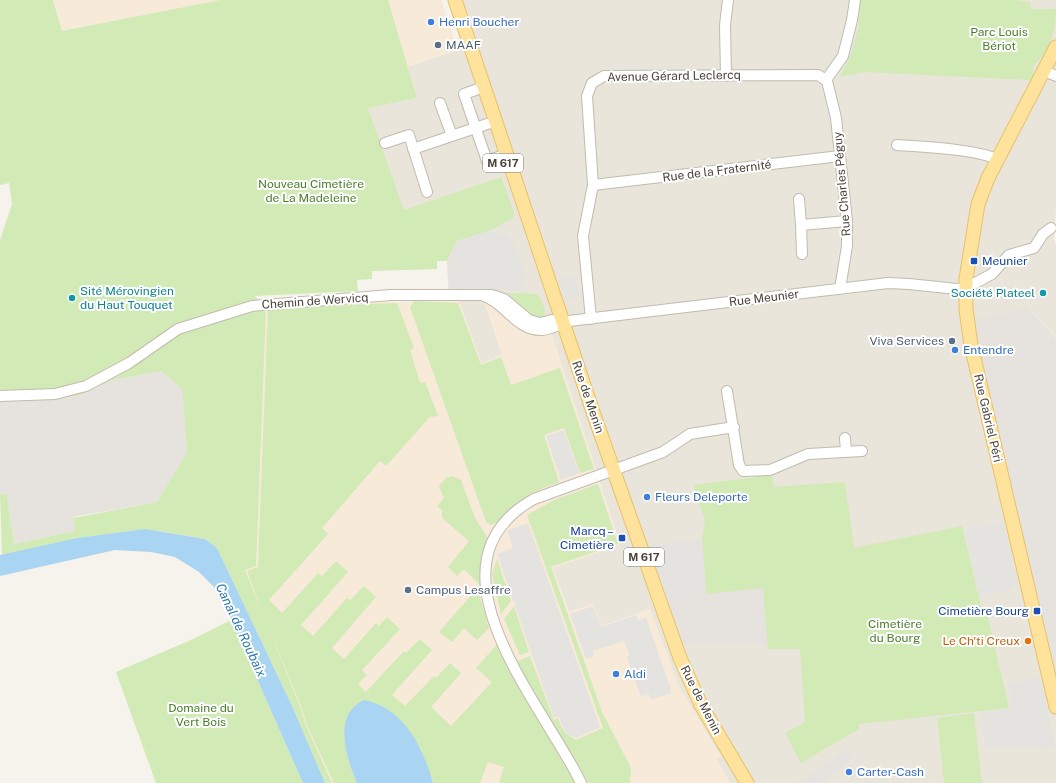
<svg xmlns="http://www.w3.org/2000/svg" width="1056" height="783" font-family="'Public Sans',sans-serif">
<rect width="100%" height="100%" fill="#f6f3ec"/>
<path fill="#eae5da" d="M460,0h596v208l-2,31 2,5v93l-28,-29 28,377v98h-326l-15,-25 6,-1 -41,-68 -30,-80 -49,17 -8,-22 -24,8 -16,-44 67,-24 -69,-212 -67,-32 18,55 -21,9 -22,-63h-10l-2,-40 54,-84 -97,34 -36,-103 49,-10 -9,-31 66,-24z"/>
<path fill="#f7ead8" d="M53,0h167l-158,31z
M388,0h53l17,50 -50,17z
M484,300l67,31 69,214 -67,23 15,44 25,-8 9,22 48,-17 30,80 41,68 -6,1 15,25h-398l-26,-58 -6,-19 -55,-136 11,-4 10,-257 70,-6 123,-2 23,63 20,-9z"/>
<path fill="#e6e2dd" d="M1028,308l28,30v347l-78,-333 -5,-32z
M161,371l21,18 5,63 -30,50 -84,15 2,14 -61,13 -7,-49 -7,-1v-94l78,-4 35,-16z
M763,588l5,56 -88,-1 -16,-46z"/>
<path fill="#d2eab5" d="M0,0h53l9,31 158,-31h168l29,98 -49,10 36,102 97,-33 13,35 -1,6 -24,13 -32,10 -10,20h-10v8l-65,2v8l-15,1 1,11 -103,5 11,13 -10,257 -11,4 55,136 6,19 26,58h-7l-33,-77 -75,-158 -12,-9 -60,-10 -68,9 -75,17 -2,-61 7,1 7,49 61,-13 -2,-13 84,-16 30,-50 -5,-63 -21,-18 -48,9 -35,16 -78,4v-160l12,-36 -3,-21 -9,2z
M859,0h154l17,2 1,7h25c0,22 -6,44 -23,57v9l-3,5 -164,-8 -27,5c14,-20 23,-52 20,-77z
M507,293l31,1 7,15 -1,7 -8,2 -4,-2z
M414,301l44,2 23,62 20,-8 10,28 49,-17 34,101 -14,4 -16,-45 -20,7 15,47 -28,11 -36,30 -4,2 -5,-3 -76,-215z
M397,303l17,45 -4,2 10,33 5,-1 13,34 -8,1 -44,49 -6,-5 -58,67 6,6 -59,66 13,13 36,-40 4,3 14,-15 12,11 -47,53 12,11 34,-38 3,2 14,-14 12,11 -44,51 12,11 32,-36 3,3 8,-9 13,12 -38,41 5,5 -9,9 8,8 38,-41 2,2 14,-14 12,11 -40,45 13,11 29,-30 2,2 14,-15 11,10 -30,34 20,19 41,-44 -16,-14 22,-25 12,30 67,110h-78l5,-16 -16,-5 -8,21h-47l-13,-36 -56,-47c-32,14 -18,59 -7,83h-23l-27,-58 -6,-19 -39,-94 -15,-41 11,-4 10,-257 22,-3z
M772,475l2,12 71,-5 9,66 108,-22 20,84 4,-1 23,99 -150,16v5l-58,34 -16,-30 20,-11 -5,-73h-32l-5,-61 -57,6 -4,-55 3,-19 -12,-35z
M452,476l9,4 14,38 12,19 1,5 -7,21v27l-2,4 10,34 -12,12 -13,-12 -12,14 -13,-10 41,-47 -16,-16 -7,7 -9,-9 21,-26 -27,-23v-8l-5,-4 7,-8 -5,-12 7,-8z
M598,484l20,60 -67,23 51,145 29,56 -1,15h-42c-22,-42 -50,-80 -73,-121l15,-6 24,64 4,-2c4,11 7,17 18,22l27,-12 -76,-213 27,-15z
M497,559l14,42 -10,13 -9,-40z
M514,606l15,46 -9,3 -16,-36z
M231,620l72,163h-147l-40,-111 75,-32z
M974,713l8,70h-38l-7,-65z"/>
<path fill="#e5e3e0" d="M489,231l15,3 9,6 13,38 -5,13 -72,-2 -2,-28 10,-20z
M574,274l7,21 -15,5 -8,-20z
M564,430l15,43 -18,7 -15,-44z
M1003,522l15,61 -11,8 -28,3 -14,-64z
M528,523l72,204 -24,11 -7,-2 -4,-4 -6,-15 -5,1 -57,-164 16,-6 -6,-17z
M702,539l4,55 -40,3 -17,-51z
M593,606l8,21 35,-12 2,5 8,-3 26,76 -21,7 -2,-6 -8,3 -14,-40 3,-1 -6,-15 -31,10 1,5 -8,3 -16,-45z
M1040,678l16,71 -46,-2 -25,1 -3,-35 28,-5 -1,-6 2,-1 -3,-18z
M847,750l5,9 -30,24h-25z"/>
<path fill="#a9d4f2" d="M145,529l60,10 12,9 75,158 33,77h-22l-75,-170 -14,-26 -15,-15 -24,-15 -24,-5 -36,-2 -115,26v-21l77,-17z
M364,700c40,8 59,47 69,83h-76c-11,-25 -25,-69 7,-83z"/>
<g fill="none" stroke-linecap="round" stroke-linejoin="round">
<g stroke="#c2bbae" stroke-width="12">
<path id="minor" d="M1044,71l12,5
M726,76l-1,-51 3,-25
M826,80l17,-24 9,-36 3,-20
M484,87l-20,7 23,67 20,-7
M440,103l12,33
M385,143l24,-8 18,57
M897,145c27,2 77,4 100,14
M413,149l83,-28
M593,185l247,-29
M799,199l2,26 46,-4
M801,225l1,29
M484,296c22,7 32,35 58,34 10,0 17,-7 27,-9l319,-38 21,1 48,5 9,-1 26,-14 17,-19 25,-7 9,-14 8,-6
M591,319l-8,-83 10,-51 -6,-89 5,-13 12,-7 214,-1 9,6 9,37 11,103v25l-7,43
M727,391l12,74 4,6 27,-1 38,-16 54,-3
M0,396l55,-2 31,-8 43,-23 49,-34 74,-23 139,-11h101l12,4 25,21 11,3 12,-3 11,3
M845,438l1,13
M581,783c-36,-76 -165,-218 -47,-284l129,-47 27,-18 44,-7"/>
</g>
<g stroke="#e6c16a" stroke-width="15">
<path id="major" d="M455,0l139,415 86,243 21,47 46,78
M1056,47l-68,131 -10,26 -12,75v30l5,36 85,362"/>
</g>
<use href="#minor" stroke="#fff" stroke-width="10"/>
<use href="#major" stroke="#ffe39c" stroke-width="13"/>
</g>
<g fill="#3f7fe0" stroke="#fff" stroke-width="1.5">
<circle cx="431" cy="22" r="4"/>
<circle cx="955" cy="350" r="4"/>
<circle cx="647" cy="497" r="4"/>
<circle cx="616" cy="674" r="4"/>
<circle cx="849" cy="772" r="4"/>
</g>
<g fill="#5c6f8a" stroke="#fff" stroke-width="1.5">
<circle cx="438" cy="45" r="4"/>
<circle cx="952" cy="341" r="4"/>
<circle cx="408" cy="590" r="4"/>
</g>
<g fill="#1a4fb4" stroke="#fff" stroke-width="1.5">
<rect x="970" y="257" width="8" height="8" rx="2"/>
<rect x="618" y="534" width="8" height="8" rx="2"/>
<rect x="1033" y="607" width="8" height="8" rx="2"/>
</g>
<g fill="#0f9aa8" stroke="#fff" stroke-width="1.5">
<circle cx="1043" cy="293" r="4"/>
<circle cx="72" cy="298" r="4"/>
</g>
<circle fill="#e8710a" stroke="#fff" stroke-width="1.5" cx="1028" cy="641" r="4"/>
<g text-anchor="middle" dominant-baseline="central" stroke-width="4" stroke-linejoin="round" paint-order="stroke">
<g fill="#fff" stroke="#817c74" stroke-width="1">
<rect x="483" y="154" width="40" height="18" rx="3"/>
<rect x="624" y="548" width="40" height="18" rx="3"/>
</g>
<g font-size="11" font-weight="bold" fill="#4b4439">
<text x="503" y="163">M 617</text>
<text x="644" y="557">M 617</text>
</g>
<g font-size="12" fill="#366cbe" stroke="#fff" text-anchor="start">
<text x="439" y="22">Henri Boucher</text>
<text x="963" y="350">Entendre</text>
<text x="655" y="497">Fleurs Deleporte</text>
<text x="624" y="674">Aldi</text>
<text x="857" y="772">Carter-Cash</text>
</g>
<g font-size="12" fill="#4a7f2a" stroke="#fff">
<text x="999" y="32">Parc Louis<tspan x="999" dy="14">Bériot</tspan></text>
<text x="311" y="184">Nouveau Cimetière<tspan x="311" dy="14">de La Madeleine</tspan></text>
<text x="895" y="624">Cimetière<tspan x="895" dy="14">du Bourg</tspan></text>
<text x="201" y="708">Domaine du<tspan x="201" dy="14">Vert Bois</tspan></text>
</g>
<g font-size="12" fill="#4e5e75" stroke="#fff" text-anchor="start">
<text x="446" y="45">MAAF</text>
<text x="944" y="341" text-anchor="end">Viva Services</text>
<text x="416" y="590">Campus Lesaffre</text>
</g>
<g font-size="12" fill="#4b4439" stroke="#fff">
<text transform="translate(674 76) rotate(-1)">Avenue Gérard Leclercq</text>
<text transform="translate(717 171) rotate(-7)">Rue de la Fraternité</text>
<text transform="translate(842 184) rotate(-95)">Rue Charles Péguy</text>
<text transform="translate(764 298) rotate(-7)">Rue Meunier</text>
<text transform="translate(315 301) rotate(-4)">Chemin de Wervicq</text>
<text transform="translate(588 397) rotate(71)">Rue de Menin</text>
<text transform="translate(988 418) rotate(77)">Rue Gabriel Péri</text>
<text transform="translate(701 700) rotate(63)">Rue de Menin</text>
</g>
<g font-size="12" fill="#164399" stroke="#fff" text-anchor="end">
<text x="982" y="261" text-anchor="start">Meunier</text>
<text x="614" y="531">Marcq –<tspan x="614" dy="14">Cimetière</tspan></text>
<text x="1029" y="611">Cimetière Bourg</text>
</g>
<g font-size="12" fill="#0d838f" stroke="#fff" text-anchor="start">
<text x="80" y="291">Sité Mérovingien<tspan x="80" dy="14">du Haut Touquet</tspan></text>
<text x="1035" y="293" text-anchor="end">Société Plateel</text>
</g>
<g font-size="12" fill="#c56008" stroke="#fff" text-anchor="end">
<text x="1020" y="641">Le Ch'ti Creux</text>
</g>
<g font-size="13" font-style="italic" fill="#2e7ab2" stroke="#fff">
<text transform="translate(241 630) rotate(65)">Canal de Roubaix</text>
</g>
</g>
</svg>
